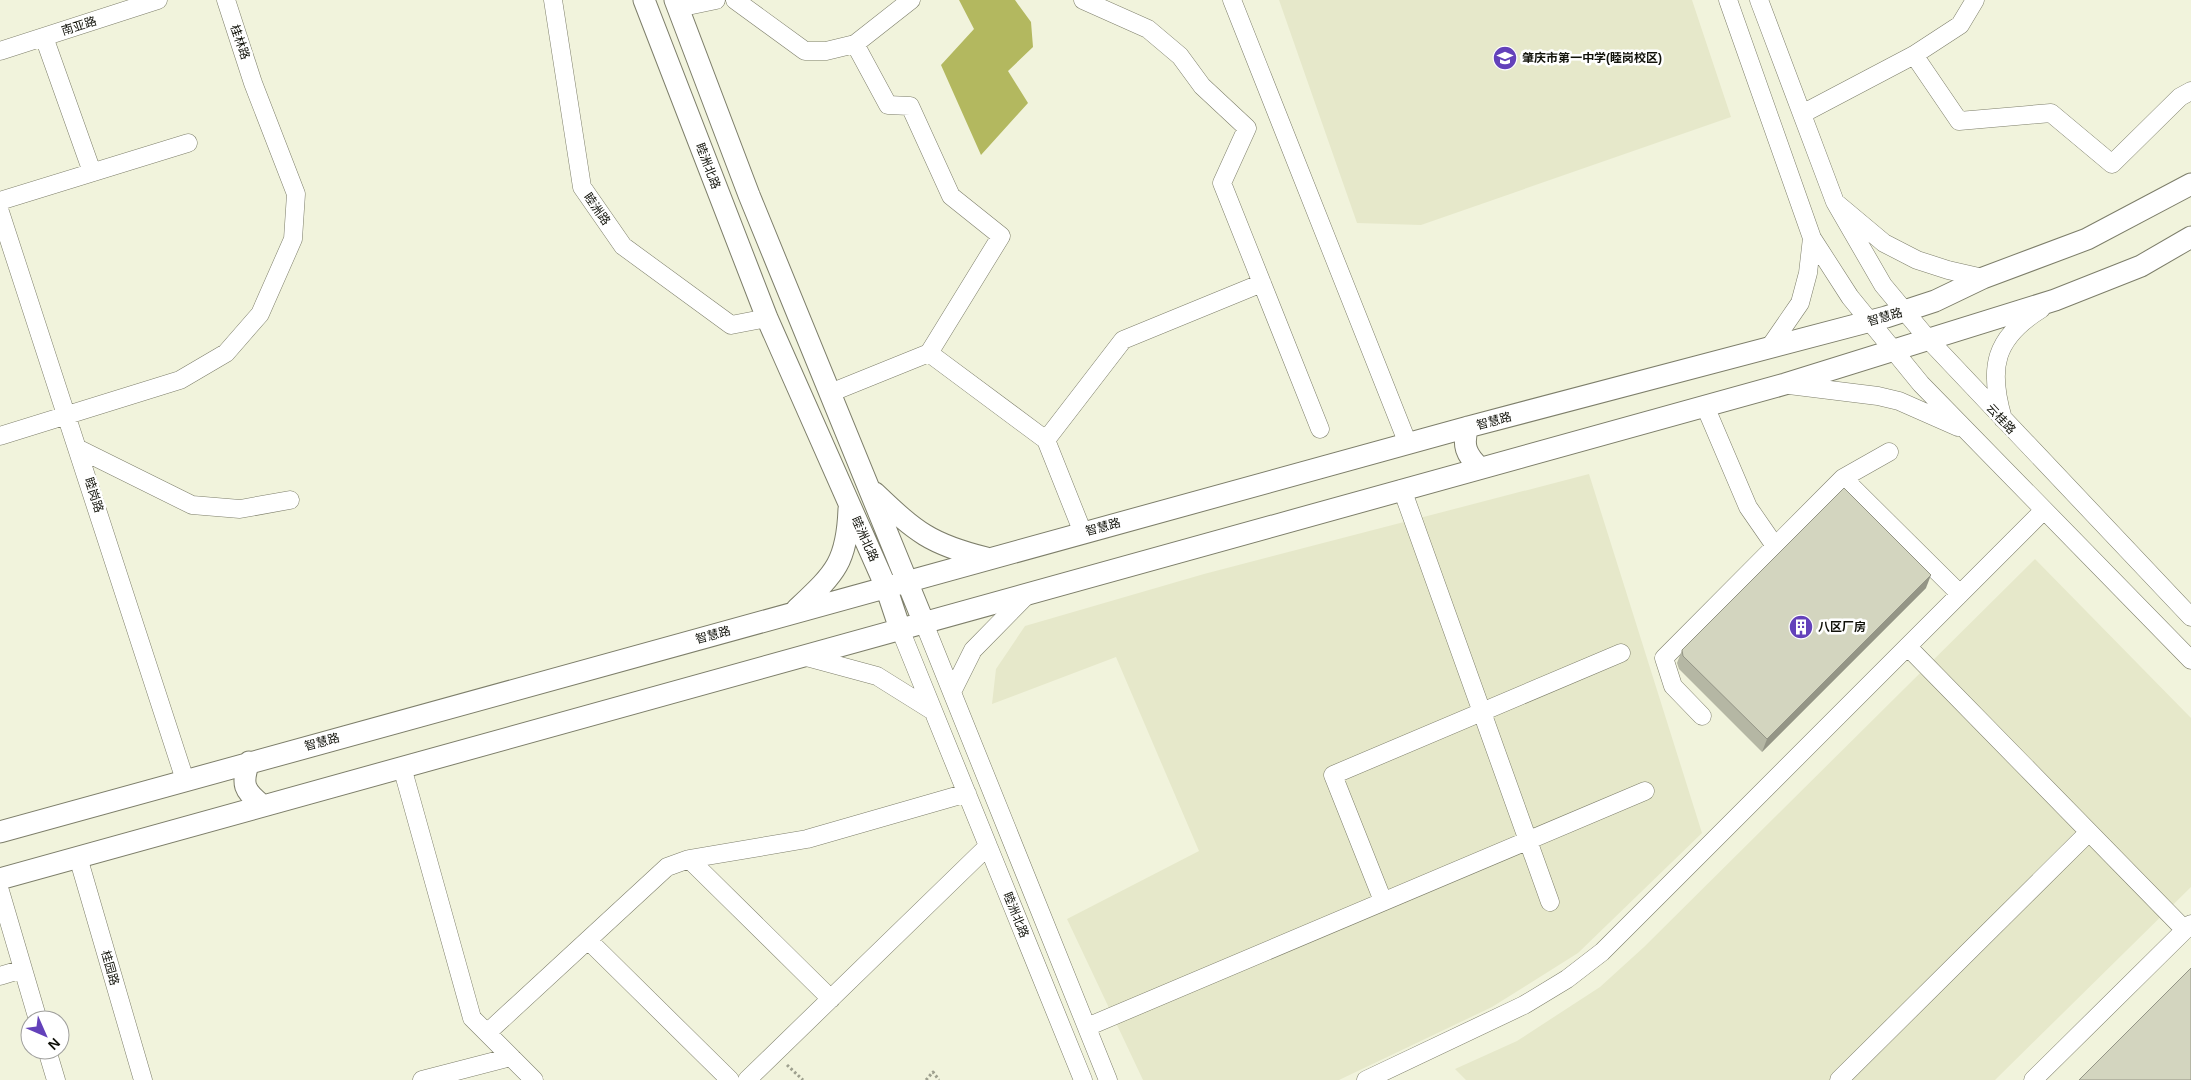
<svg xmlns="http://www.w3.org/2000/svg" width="2191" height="1080" font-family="Helvetica,'Noto Sans SC',sans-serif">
<rect width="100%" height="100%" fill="#f1f3dc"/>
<path fill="#e6e8ca" d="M1279,0h413l39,117 -310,108 -64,-2z
M1589,474l113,359 -124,120 -86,54 -153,73h-196l-76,-161 132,-68 -83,-194 -124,47 4,-35 29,-43 179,-52z
M2035,559l156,159v169l-196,193h-529l-11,-11 62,-28 83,-54 44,-40z"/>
<path fill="#b3b85f" d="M959,0h56l16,22 2,25 -25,24 20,32 -47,52 -40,-90 33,-36z"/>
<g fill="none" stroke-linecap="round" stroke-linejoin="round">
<g stroke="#7d7e6a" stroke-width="19">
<path id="minor" d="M553,0l29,187 41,59 108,79 36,-7
M735,0l70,51h21l29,-7 56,-44
M1083,0l65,29 32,27 22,30 45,42 -25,55 98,246
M1232,0l176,444
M1728,0l84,238 38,59 71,87 270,276
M1759,0l76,202 49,41 33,17 31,10 35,8
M678,8l38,-8
M44,37l48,135
M0,51l158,-51
M1914,55l45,66 92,-8 61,51 68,-67 11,-6
M1802,114l112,-59 46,-30 15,-25
M0,201l188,-58
M1835,202l48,83 45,54 263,278
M0,212l185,568
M1769,348l31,-45 8,-30 4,-35
M929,353l117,87 77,-100 139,-57
M1789,385l89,11 21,5 59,26
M830,393l99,-40 72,-117 -50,-40 -41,-90 -22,-1 -33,-61
M1705,406l43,101 27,39
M2003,419c-15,-51 -9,-81 38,-110
M0,436l180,-56 46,-27 34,-39 33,-75 3,-45 -43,-111 -27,-83
M1046,440l37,93
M79,449l113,56 48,4 50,-9
M1843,478l117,116
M1402,489l148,413
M924,623l184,457
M900,629l183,451
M1908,647l277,283
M803,656l74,20 56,35
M952,692l21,-42 56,-57
M1702,716l-29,-30 -9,-28 179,-180 46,-26
M402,767l70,251 62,62
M78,857l65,223
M689,859l142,140
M0,891l38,129
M1383,901l-50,-126 288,-122
M588,940l142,140
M0,976l23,-7
M1087,1027l558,-236
M487,1033l180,-166 22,-8 118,-20 160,-46
M47,1050l9,30
M422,1080l89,-23
M747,1080l241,-234
M1366,1080l158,-75 43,-26 35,-27 442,-442
M1839,1080l249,-247
M2033,1080l158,-156"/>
</g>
<g stroke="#7d7e6a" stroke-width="23">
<path id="major" d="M644,0l123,318 119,269 14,42
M675,0l74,195 175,428
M1468,427c-6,18 -2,28 12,41
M875,493c41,39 55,51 111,65
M796,610c38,-36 51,-46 53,-101
M249,762c-8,22 -5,29 13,43
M0,832l1468,-405 418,-110 49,-16 48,-23 104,-39 104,-55
M0,879l1785,-495 270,-84 86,-34 50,-29"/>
</g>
<path stroke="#9ea08e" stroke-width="3" stroke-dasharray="2.5 2.5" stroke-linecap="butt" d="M787,1065l16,15
M926,1080l7,-8 6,8"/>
<use href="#minor" stroke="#fff" stroke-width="18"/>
<use href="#major" stroke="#fff" stroke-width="21"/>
</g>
<path fill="#b5b7a4" d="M1926,588l-164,164 -83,-83 -2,-6 5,-13z"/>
<path fill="#949586" d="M1931,575l-5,13 -164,164 5,-13z"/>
<path fill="#d3d5bf" stroke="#949586" d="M1844,488l87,87 -164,164 -84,-83 -1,-6z
M2191,968v112h-112z"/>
<defs>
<g id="school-disc" transform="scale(1.25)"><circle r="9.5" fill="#6341ba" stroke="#fff"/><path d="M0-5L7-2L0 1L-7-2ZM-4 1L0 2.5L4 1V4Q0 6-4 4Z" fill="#fff"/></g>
<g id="building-disc" transform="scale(1.25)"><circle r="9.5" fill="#6341ba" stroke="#fff"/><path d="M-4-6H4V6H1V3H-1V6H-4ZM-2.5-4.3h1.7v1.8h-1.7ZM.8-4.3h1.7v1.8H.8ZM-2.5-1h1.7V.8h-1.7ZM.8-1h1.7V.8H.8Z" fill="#fff"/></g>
</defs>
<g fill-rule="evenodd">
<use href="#school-disc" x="1505" y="58"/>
<use href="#building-disc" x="1801" y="627"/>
</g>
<g text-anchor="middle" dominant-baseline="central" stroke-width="5" stroke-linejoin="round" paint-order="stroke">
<g font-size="12" fill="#11120a" stroke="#fff">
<text transform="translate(79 26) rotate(-18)">南亚路</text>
<text transform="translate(240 42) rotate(71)">桂林路</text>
<text transform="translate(708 166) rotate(69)">睦洲北路</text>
<text transform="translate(597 209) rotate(55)">睦洲路</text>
<text transform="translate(1885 317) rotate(-16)">智慧路</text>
<text transform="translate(2001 419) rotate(47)">云桂路</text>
<text transform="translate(1494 421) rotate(-15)">智慧路</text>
<text transform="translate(94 495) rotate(72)">睦岗路</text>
<text transform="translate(1103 527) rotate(-15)">智慧路</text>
<text transform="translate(865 539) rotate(66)">睦洲北路</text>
<text transform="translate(713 635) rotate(-15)">智慧路</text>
<text transform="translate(322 742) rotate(-15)">智慧路</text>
<text transform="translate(1016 915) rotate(68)">睦洲北路</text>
<text transform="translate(110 968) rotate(74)">桂园路</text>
</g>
<g font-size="12" font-weight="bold" fill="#11120a" stroke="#fff" text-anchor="start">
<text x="1522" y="58">肇庆市第一中学(睦岗校区)</text>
<text x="1818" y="627">八区厂房</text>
</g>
</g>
<g transform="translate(45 1035) rotate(135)"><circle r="24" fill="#ffffff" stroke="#a0a09d"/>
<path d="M0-4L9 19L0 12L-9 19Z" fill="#6341ba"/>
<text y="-8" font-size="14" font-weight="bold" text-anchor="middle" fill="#11120a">N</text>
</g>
</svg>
